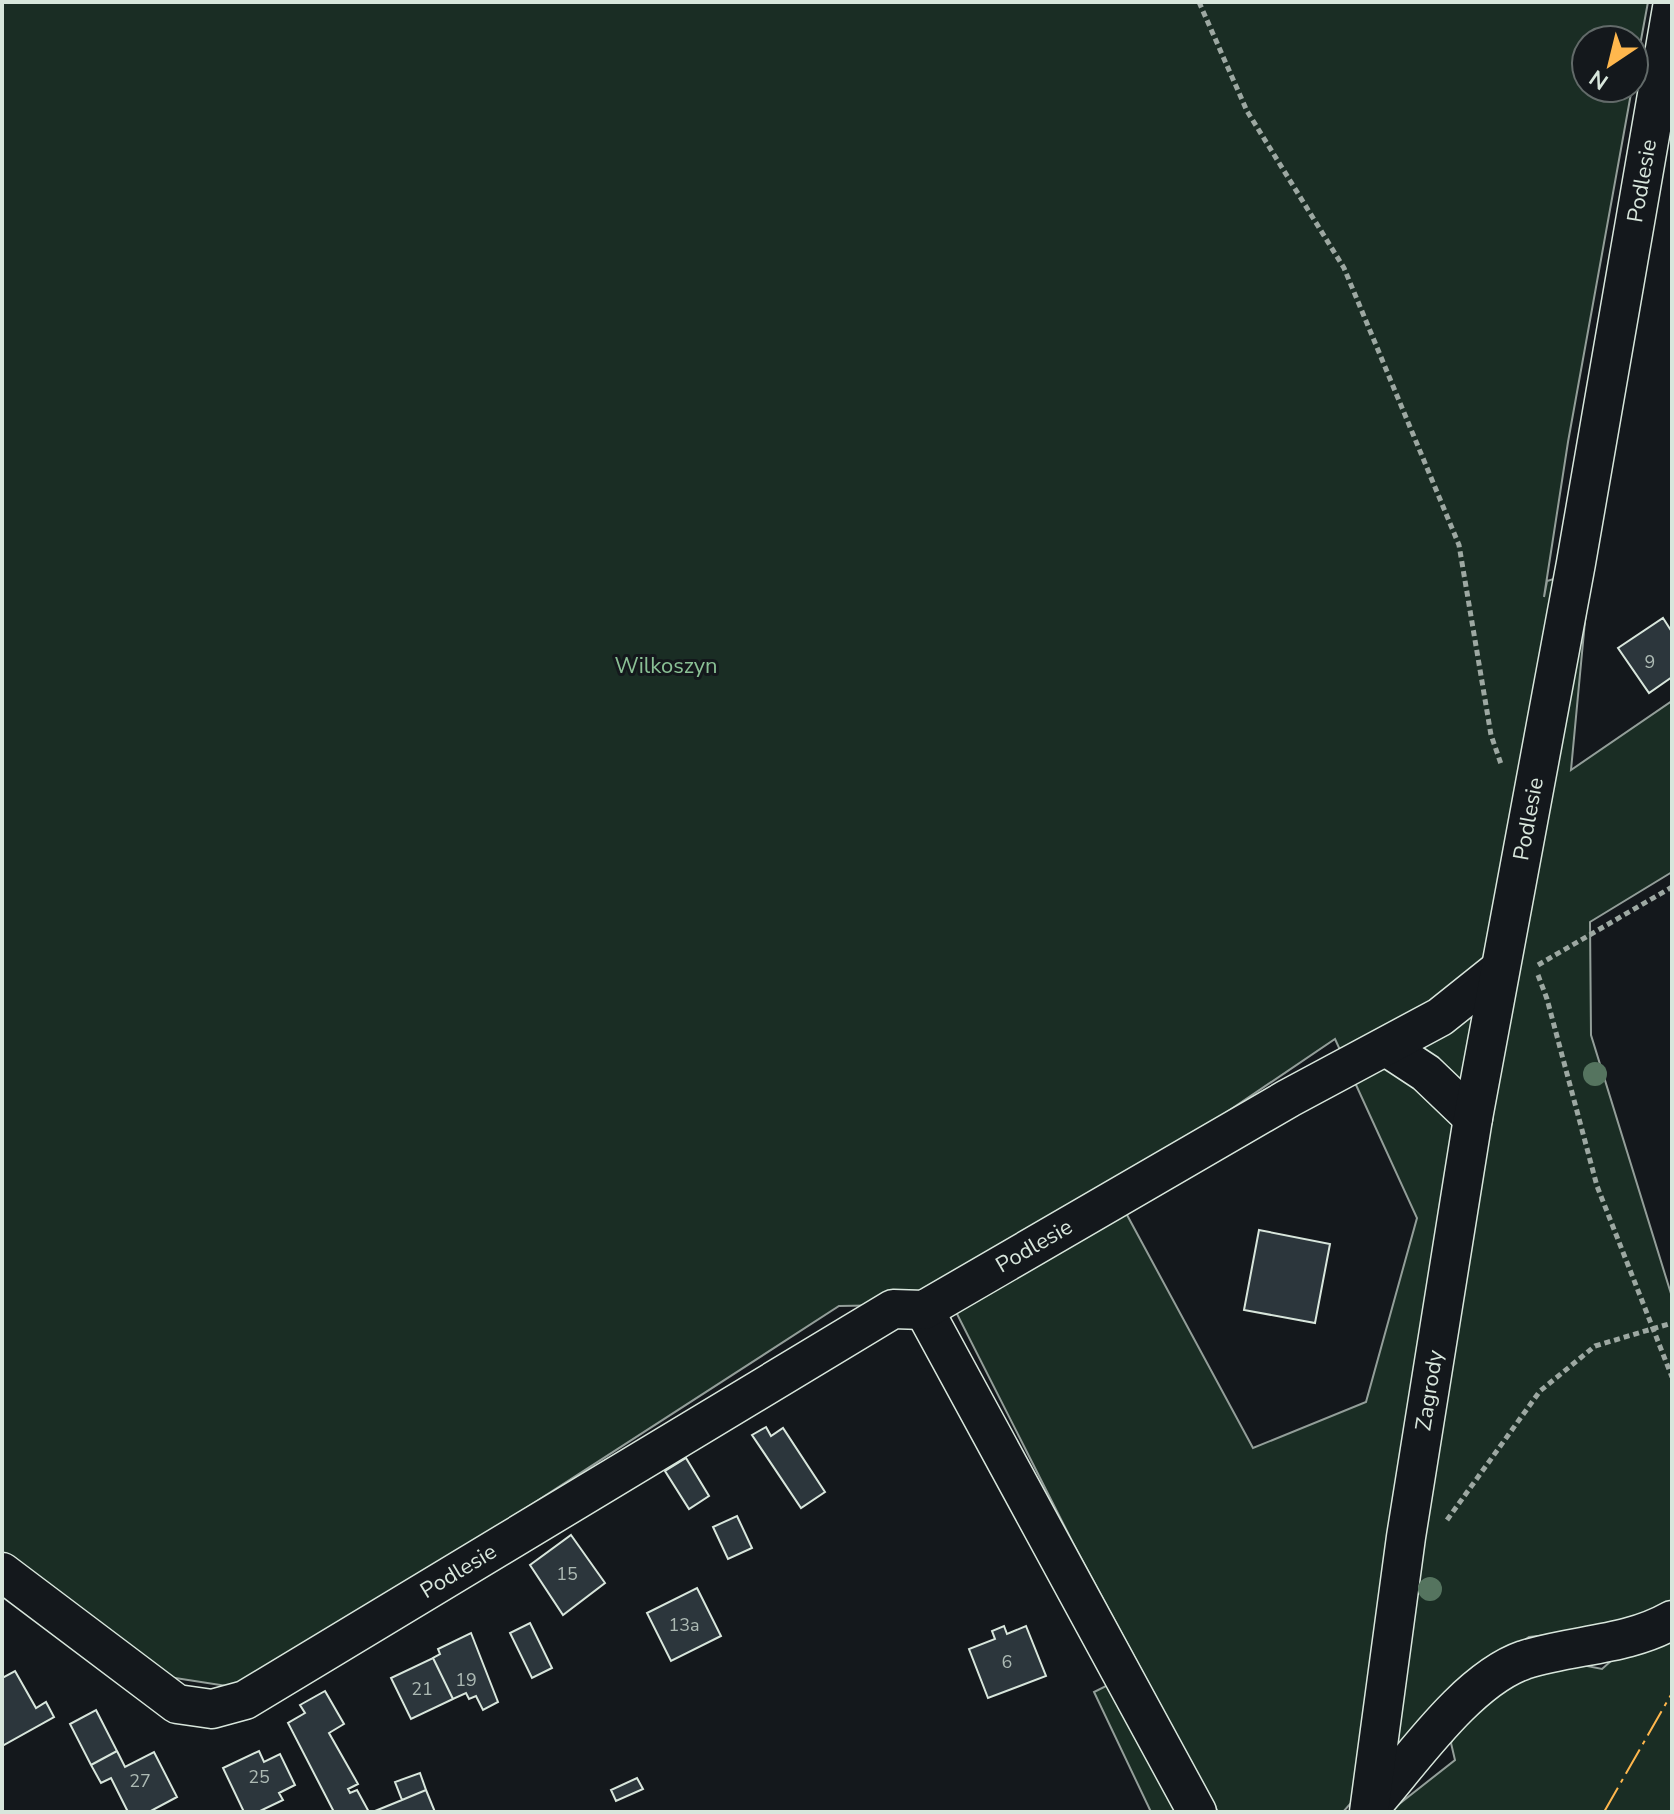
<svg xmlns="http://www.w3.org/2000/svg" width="1674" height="1814" font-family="'Nunito Sans',sans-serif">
<rect width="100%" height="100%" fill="#14181c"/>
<path fill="#1a2d24" stroke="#939e99" stroke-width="2" fill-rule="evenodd" d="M2,2h1646l-14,76v-38h-48v48h46l-64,354 -24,155 3,-16 43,-13 -19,202 101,-69v171l-82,50 1,113 81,262v318l-51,12 -92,10 -80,56 -106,119h-125l-145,-269 -121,-239 -113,2 -593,383 -90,-14 -154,-121zM1335,1039l82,179 -51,184 -113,46 -140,-259z
M1672,1620v192h-283l66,-52 -4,-17 7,-16 45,-45 69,-19 30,6 26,-23z
M1110,1684l71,128h-30l-57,-120z"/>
<path fill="#2c363c" stroke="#d8e6dc" stroke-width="2" d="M1663,618l9,14v45l-23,16 -31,-45z
M1259,1230l71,14 -15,79 -71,-13z
M766,1427l5,9 12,-8 42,64 -24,16 -49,-73z
M686,1458l23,38 -20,13 -24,-38z
M737,1516l15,32 -24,11 -15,-32z
M571,1535l34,48 -42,32 -33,-50z
M697,1588l24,48 -50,25 -24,-48z
M530,1623l22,45 -20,10 -22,-45z
M1004,1626l3,8 19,-8 20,50 -58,22 -19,-49 26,-10 -3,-8z
M471,1633l27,69 -15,8 -7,-14 -7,3 -3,-6 -13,6 -20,-41 7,-4 -2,-5z
M433,1658l20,41 -42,20 -20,-41z
M15,1671l21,37 10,-6 8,15 -52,29v-68z
M325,1691l19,33 -15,9 29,51 -10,5 2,4 7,-3 12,22h-35l-46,-89 17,-10 -5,-8z
M96,1710l21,41 -26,14 -21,-41z
M117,1751l8,16 29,-15 23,45 -28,15h-21l-17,-34 -10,5 -10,-18z
M259,1751l5,11 16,-8 15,31 -16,8 4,7 -25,12h-14l-21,-44z
M420,1773l6,17 -24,10 -7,-18z
M637,1778l6,11 -27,12 -5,-11z
M426,1790l9,22 -60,-1 27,-11z"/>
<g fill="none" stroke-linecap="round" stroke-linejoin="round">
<g stroke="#d8e6dc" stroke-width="41">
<g id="minor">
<path d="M1388,1048l38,25 47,45"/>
<path d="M924,1310l273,502"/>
<path id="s1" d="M2,1572l175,132 35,5 33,-9 648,-391 31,1 365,-212 151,-81 60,-48"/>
<path d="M1370,1808c40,-45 96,-128 154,-148 50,-16 102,-14 148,-40"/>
<path id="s2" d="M1369,1812l37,-275 67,-419 103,-555 96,-555"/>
</g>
</g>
<path stroke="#9da8a2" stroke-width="5" stroke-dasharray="6 4" stroke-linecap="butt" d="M1199,2l48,109 97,157 115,277 32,190 10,29
M1538,965l134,-78
M1538,975l9,24 50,187 75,191
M1447,1520l93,-129 55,-45 77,-23"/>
<use href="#minor" stroke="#14181c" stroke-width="38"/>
<path stroke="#ffb74d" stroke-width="2" stroke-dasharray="28 6 4 6" stroke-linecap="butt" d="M1604,1812l68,-119"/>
</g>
<g fill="#55745f">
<circle cx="1595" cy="1074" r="12"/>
<circle cx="1430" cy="1589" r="12"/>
</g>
<g text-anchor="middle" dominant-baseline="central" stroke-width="6" stroke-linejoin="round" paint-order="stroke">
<g font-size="18" fill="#adbab4">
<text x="1650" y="662">9</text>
<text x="567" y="1574">15</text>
<text x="684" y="1625">13a</text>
<text x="1007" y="1662">6</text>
<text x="466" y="1680">19</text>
<text x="422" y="1689">21</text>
<text x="259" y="1777">25</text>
<text x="140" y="1781">27</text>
</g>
<g font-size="22" fill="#d8e6dc" stroke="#14181c">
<text stroke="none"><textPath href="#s2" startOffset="1654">Podlesie</textPath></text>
<text stroke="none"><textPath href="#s2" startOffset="1006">Podlesie</textPath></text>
<text stroke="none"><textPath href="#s1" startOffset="1204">Podlesie</textPath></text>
<text stroke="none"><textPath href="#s2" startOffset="426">Zagrody</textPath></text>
<text stroke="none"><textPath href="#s1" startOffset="538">Podlesie</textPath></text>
</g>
<g font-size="22" fill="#8ac095" stroke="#14181c">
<text x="666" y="666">Wilkoszyn</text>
</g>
</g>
<rect width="1674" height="1814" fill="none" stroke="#d8e6dc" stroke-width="8"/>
<g transform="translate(1610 64) rotate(215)"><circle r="38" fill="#14181c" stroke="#626a69" stroke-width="2"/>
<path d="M0-6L14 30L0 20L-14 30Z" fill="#ffb74d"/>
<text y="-12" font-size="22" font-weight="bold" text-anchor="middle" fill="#d8e6dc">N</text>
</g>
</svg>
